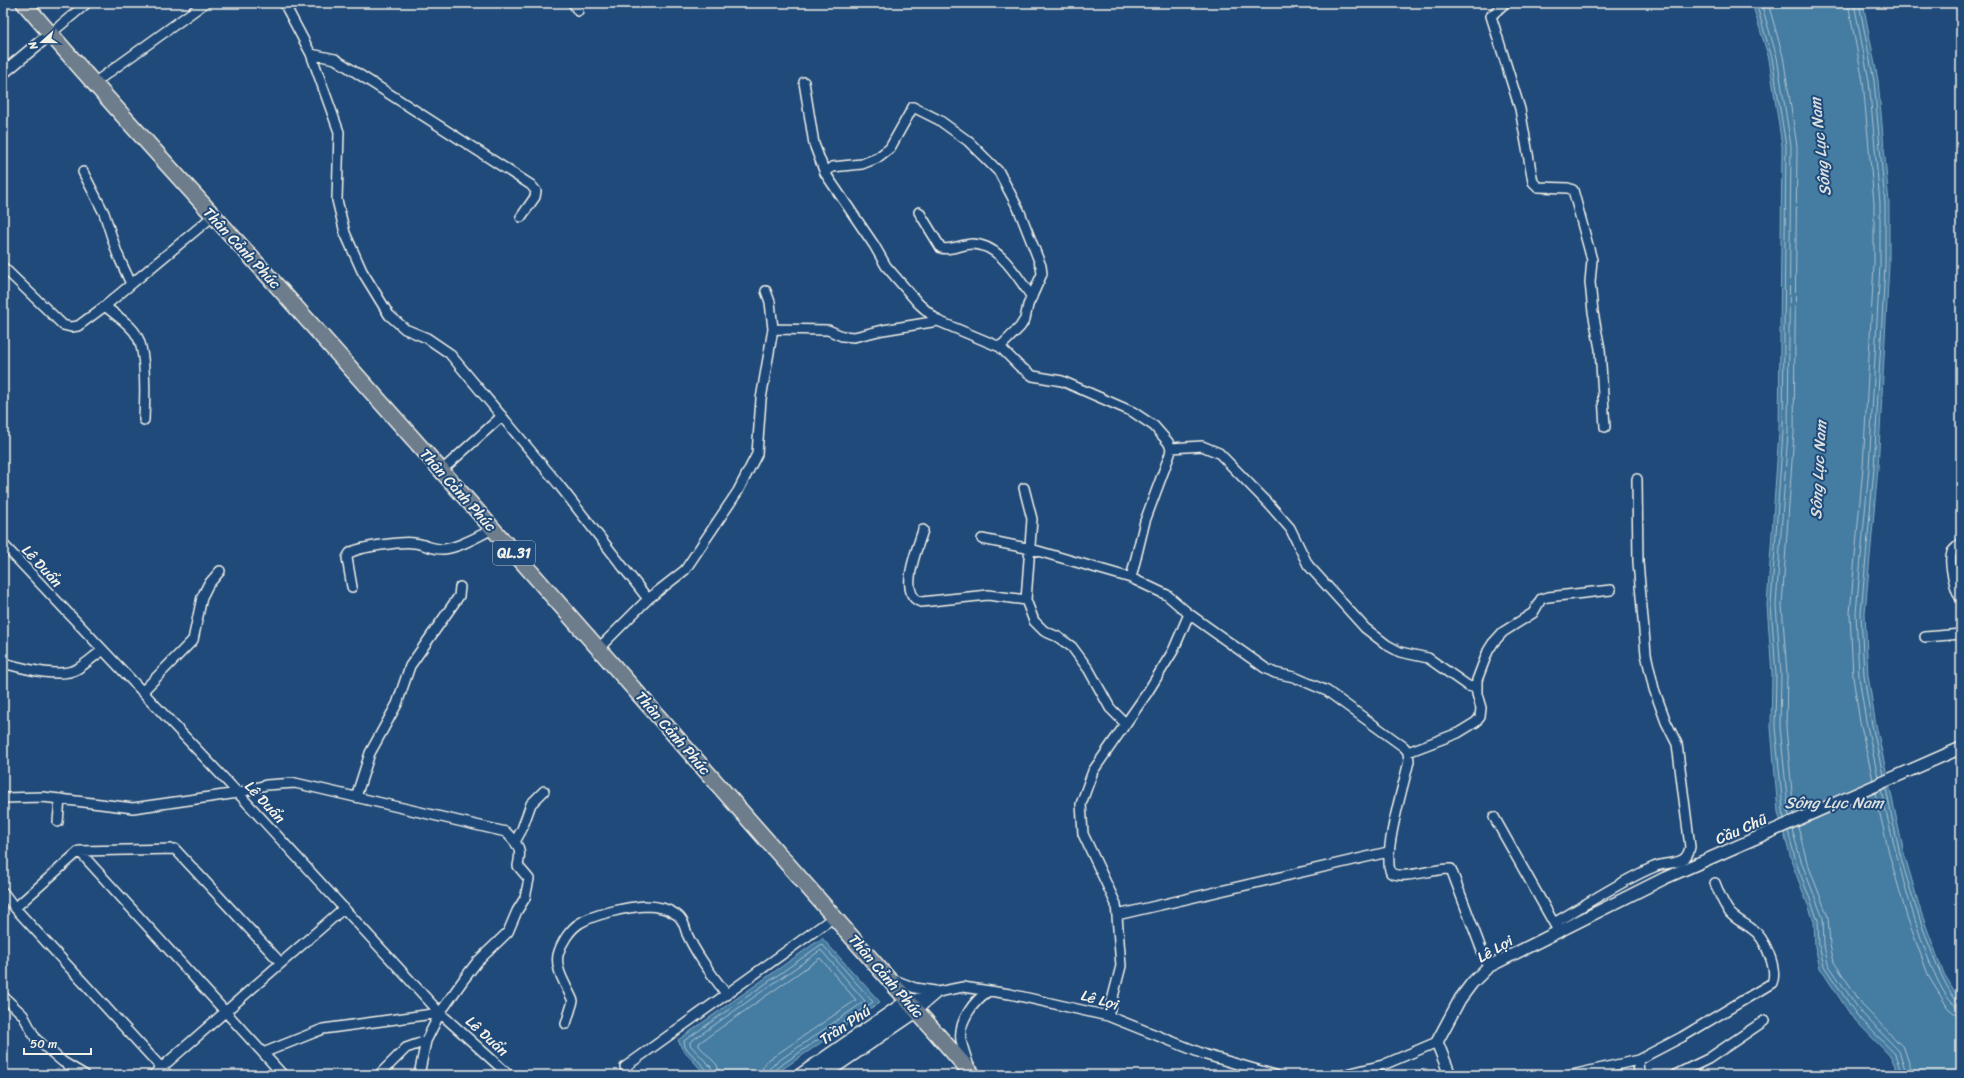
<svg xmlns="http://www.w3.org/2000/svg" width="1964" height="1078" font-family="Sriracha,sans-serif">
<rect width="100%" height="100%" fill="#1f4a7a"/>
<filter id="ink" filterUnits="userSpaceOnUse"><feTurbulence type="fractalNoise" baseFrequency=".025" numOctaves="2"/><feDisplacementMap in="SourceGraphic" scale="8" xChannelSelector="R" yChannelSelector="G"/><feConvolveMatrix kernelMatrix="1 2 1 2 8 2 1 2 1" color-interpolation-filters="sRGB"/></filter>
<g filter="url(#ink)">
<path fill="#457ca2" stroke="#8babbe" d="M1752,3h111l15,77 11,123v62l-11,203 -13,145 3,62 7,45 29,133 17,59 22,60 18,30v73h-62l-8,-18 -39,-40 -32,-49 -5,-21 -1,-26 -21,-55 -15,-54 -7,-85 1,-53 -5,-69 12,-173 3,-286 -13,-87z
M822,938l58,64 -106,73h-68l-24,-26 -4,-9z"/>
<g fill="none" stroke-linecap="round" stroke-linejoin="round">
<path stroke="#aec2cc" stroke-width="1" d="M1756,3l16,55 14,88 -3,286 -12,173 5,69 -1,53 9,92
M1761,3l16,54 14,89 -3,286 -12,173 5,69 -1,53 9,90
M1768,3l15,53 14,90 -3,287 -12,172 5,69 -1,53 8,87
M1848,3l15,79 11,121v61l-11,203 -13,146 3,64 7,45 13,58
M1854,3l15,78 11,122v62l-11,203 -13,145 3,64 7,44 12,56
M1859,3l15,78 11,122v62l-11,203 -13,145 3,63 7,44 12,55
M1886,788c4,22 9,44 14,66 5,21 43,147 61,149
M1881,790c7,31 49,217 80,218
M1875,793l15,64 17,60 22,60 19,31 6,5 7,1
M1798,827l9,35 21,55 2,28 4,17 30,45 40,41 9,27
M1792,829l10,35 21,54 1,28 4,18 32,47 39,40 8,24
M1788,831l9,34 21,55 1,26 5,20 32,48 39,40 7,21
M709,1075l-1,-4 -23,-24 -1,-6 138,-97 51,58 -99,68 -2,5
M714,1075l-3,-8 -21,-22v-3l131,-92 44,51 -94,65 -4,9
M720,1075l-3,-10 -18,-19v-3l121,-85 36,42 -89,61 -4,6 -2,8"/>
<g stroke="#f4f1e8" stroke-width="12">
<path id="minor" d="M284,3l27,51 28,78 -2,68 8,33 17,38 27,44 16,14 22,9 22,15 110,132 89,114
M573,3l5,8
M1505,3l-14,13 29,93 13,73 5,5 30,1 5,2 19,70 -2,22 3,30 7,37 5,78
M50,34l37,-31
M311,54l24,5 196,126 5,6 -1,6 -14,20
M804,82l10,62 11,29 49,72 12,21 32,37 20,18 62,26 19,19 14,10 29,5 71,31 21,14 14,16 3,6 -1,6 -25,67 -14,57
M94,83l111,-80
M83,172l21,41 13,40 14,31
M825,173l7,-6 30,-3 15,-6 13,-10 23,-41 26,13 29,21 31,31 20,38 22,56 1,8 -14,31 -3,14 -5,8 -20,20
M919,212l22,36c10,3 21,-4 31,-4 28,0 45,33 60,53
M3,267l60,58 8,2 7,-1 27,-20 108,-90
M105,306c10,9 26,18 32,30 10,17 8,63 7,84
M773,329l55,1 14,6 12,1 29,-7 55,-9
M1171,448l31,-2 17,7 49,50 22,25 18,37 57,63 22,17 13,7 28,6 40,28 9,2
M441,471l61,-55
M1024,488l8,31 -6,81 8,21 10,10 14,6 14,10 17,23 21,38 15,15
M923,530c-5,17 -26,65 -2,72l67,-7 38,5
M982,539l49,10 100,29 36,17 22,19 76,54 10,5 19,4 33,14 77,56 4,5 1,9c-5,23 -27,94 -18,112 14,7 43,-5 60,-4l37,98
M1961,543c-3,3 -7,6 -9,9 -4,9 3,39 9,47
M3,544l235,249 202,220 69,62
M352,587l-5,-29c0,-1 3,-5 3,-5 8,-6 54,-12 64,-10 11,1 19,7 30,6 17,-2 34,-13 49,-20
M1925,637l36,-3
M599,648l49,-49 37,-29 53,-79 19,-37 4,-55 12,-70 -3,-27 -4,-11
M3,663c19,5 57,16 74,6 9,-5 17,-13 26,-19
M142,692l51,-52 9,-43 6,-12 12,-14
M1408,752l50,-19 18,-11 4,-5 1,-9 -4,-14v-14l11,-29 5,-8 10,-11 30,-19 8,-14 7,-2 63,-7
M356,797l14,-44 27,-49 13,-38 49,-70 1,-9
M3,798l40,-1 90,11 105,-15 28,-8 29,-2 211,49c13,14 16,16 12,34l11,13 -4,19 -8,13 -9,21 -31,30 -13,17 -24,34 -117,16 -60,24
M1494,817l62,110
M58,822l2,-23
M515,842l7,-13 9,-25 13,-13
M79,851l204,224
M3,892l12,16 153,167
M15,908l64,-57 96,-2 106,114
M1117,915l271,-63
M1554,923c32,-18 66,-42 100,-56 15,-7 32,1 36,-20l-13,-103 -11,-22 -12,-33 -8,-35 -8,-92 -1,-83
M892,979l23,9 20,3
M3,996l20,19 13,24 27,23 22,13
M908,1001l30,-9 25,-5 47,7 98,22 98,39 69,20
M916,1011l20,-17
M1108,1016l13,-50 -5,-62 -33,-70 -2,-30 12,-33 54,-78 26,-42 16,-37
M566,1024l7,-23c-6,-15 -18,-30 -15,-46 3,-12 12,-26 22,-32 14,-9 49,-16 65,-17 11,0 24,3 32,9 6,4 8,12 10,19 10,22 26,42 40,61
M1638,1060l1,15
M625,1067l209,-150
M969,1067c-2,-8 -6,-17 -8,-27 -3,-18 13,-40 28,-49
M153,1075l191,-167
M379,1075l27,-27 20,-7
M419,1075l7,-34 14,-28
M1343,1075l40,-10 54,-23
M1572,1075l66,-15 44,-23 90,-54c6,-13 -7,-46 -20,-54 -7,-6 -16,-9 -22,-16 -7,-9 -11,-20 -15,-30
M1675,1075l33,-16 56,-38"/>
</g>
<g stroke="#f4f1e8" stroke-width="14">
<path id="tertiary" d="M3,73l47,-39
M1450,1075l-13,-33 23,-43 12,-16 16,-16 177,-89 296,-130"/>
</g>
<g stroke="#f4f1e8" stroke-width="16">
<path id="secondary" d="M801,1075l107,-74
M822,1075l94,-64"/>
</g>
<g stroke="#f4f1e8" stroke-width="18">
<path id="trunk" d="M24,3c90,106 186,207 278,311 226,252 447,507 671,761"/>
</g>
<use href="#minor" stroke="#1f4a7a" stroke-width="9"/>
<use href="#tertiary" stroke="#1f4a7a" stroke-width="11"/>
<use href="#secondary" stroke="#1f4a7a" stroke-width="13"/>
<use href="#trunk" stroke="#6d7d8c" stroke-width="15"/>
</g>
</g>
<g text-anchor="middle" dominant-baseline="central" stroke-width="4" stroke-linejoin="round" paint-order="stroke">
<rect fill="#1f4a7a" stroke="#b4bfc7" stroke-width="1" x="493" y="541" width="42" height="24" rx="3"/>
<g font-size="14" font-weight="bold" fill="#f4f1e8">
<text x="514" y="553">QL.31</text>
</g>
<g font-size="15" fill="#f4f1e8" stroke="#1f4a7a">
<text transform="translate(242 248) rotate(47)">Thân Cảnh Phúc</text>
<text transform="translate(458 490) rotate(48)">Thân Cảnh Phúc</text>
<text transform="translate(42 566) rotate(47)">Lê Duẩn</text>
<text transform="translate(673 733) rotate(49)">Thân Cảnh Phúc</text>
<text transform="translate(265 802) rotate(47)">Lê Duẩn</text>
<text transform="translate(1741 829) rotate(-24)">Cầu Chũ</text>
<text transform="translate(1495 949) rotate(-30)">Lê Lợi</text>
<text transform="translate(886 976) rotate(49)">Thân Cảnh Phúc</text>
<text transform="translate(1100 1000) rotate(16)">Lê Lợi</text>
<text transform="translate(845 1025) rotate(-34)">Trần Phú</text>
<text transform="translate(487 1036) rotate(42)">Lê Duẩn</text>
</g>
<g font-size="16" font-style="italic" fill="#dadfde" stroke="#1f4a7a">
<text transform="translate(1820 147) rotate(-96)">Sông Lục Nam</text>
<text transform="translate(1818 470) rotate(-87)">Sông Lục Nam</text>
<text x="1834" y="802">Sông Lục Nam</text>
</g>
</g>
<rect width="1964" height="1078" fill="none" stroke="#1f4a7a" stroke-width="16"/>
<rect x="8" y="8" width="1948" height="1062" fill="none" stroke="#f4f1e8" stroke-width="1.5" filter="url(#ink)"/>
<g transform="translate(42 42) rotate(249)" stroke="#1f4a7a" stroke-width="3" paint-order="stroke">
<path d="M0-3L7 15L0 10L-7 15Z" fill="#f4f1e8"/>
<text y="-6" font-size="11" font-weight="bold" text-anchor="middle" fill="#f4f1e8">N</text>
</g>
<path d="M24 1048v6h67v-6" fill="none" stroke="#f4f1e8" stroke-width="2"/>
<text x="30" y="1048" font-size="12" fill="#f4f1e8" stroke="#1f4a7a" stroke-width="3" paint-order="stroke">50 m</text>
</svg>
